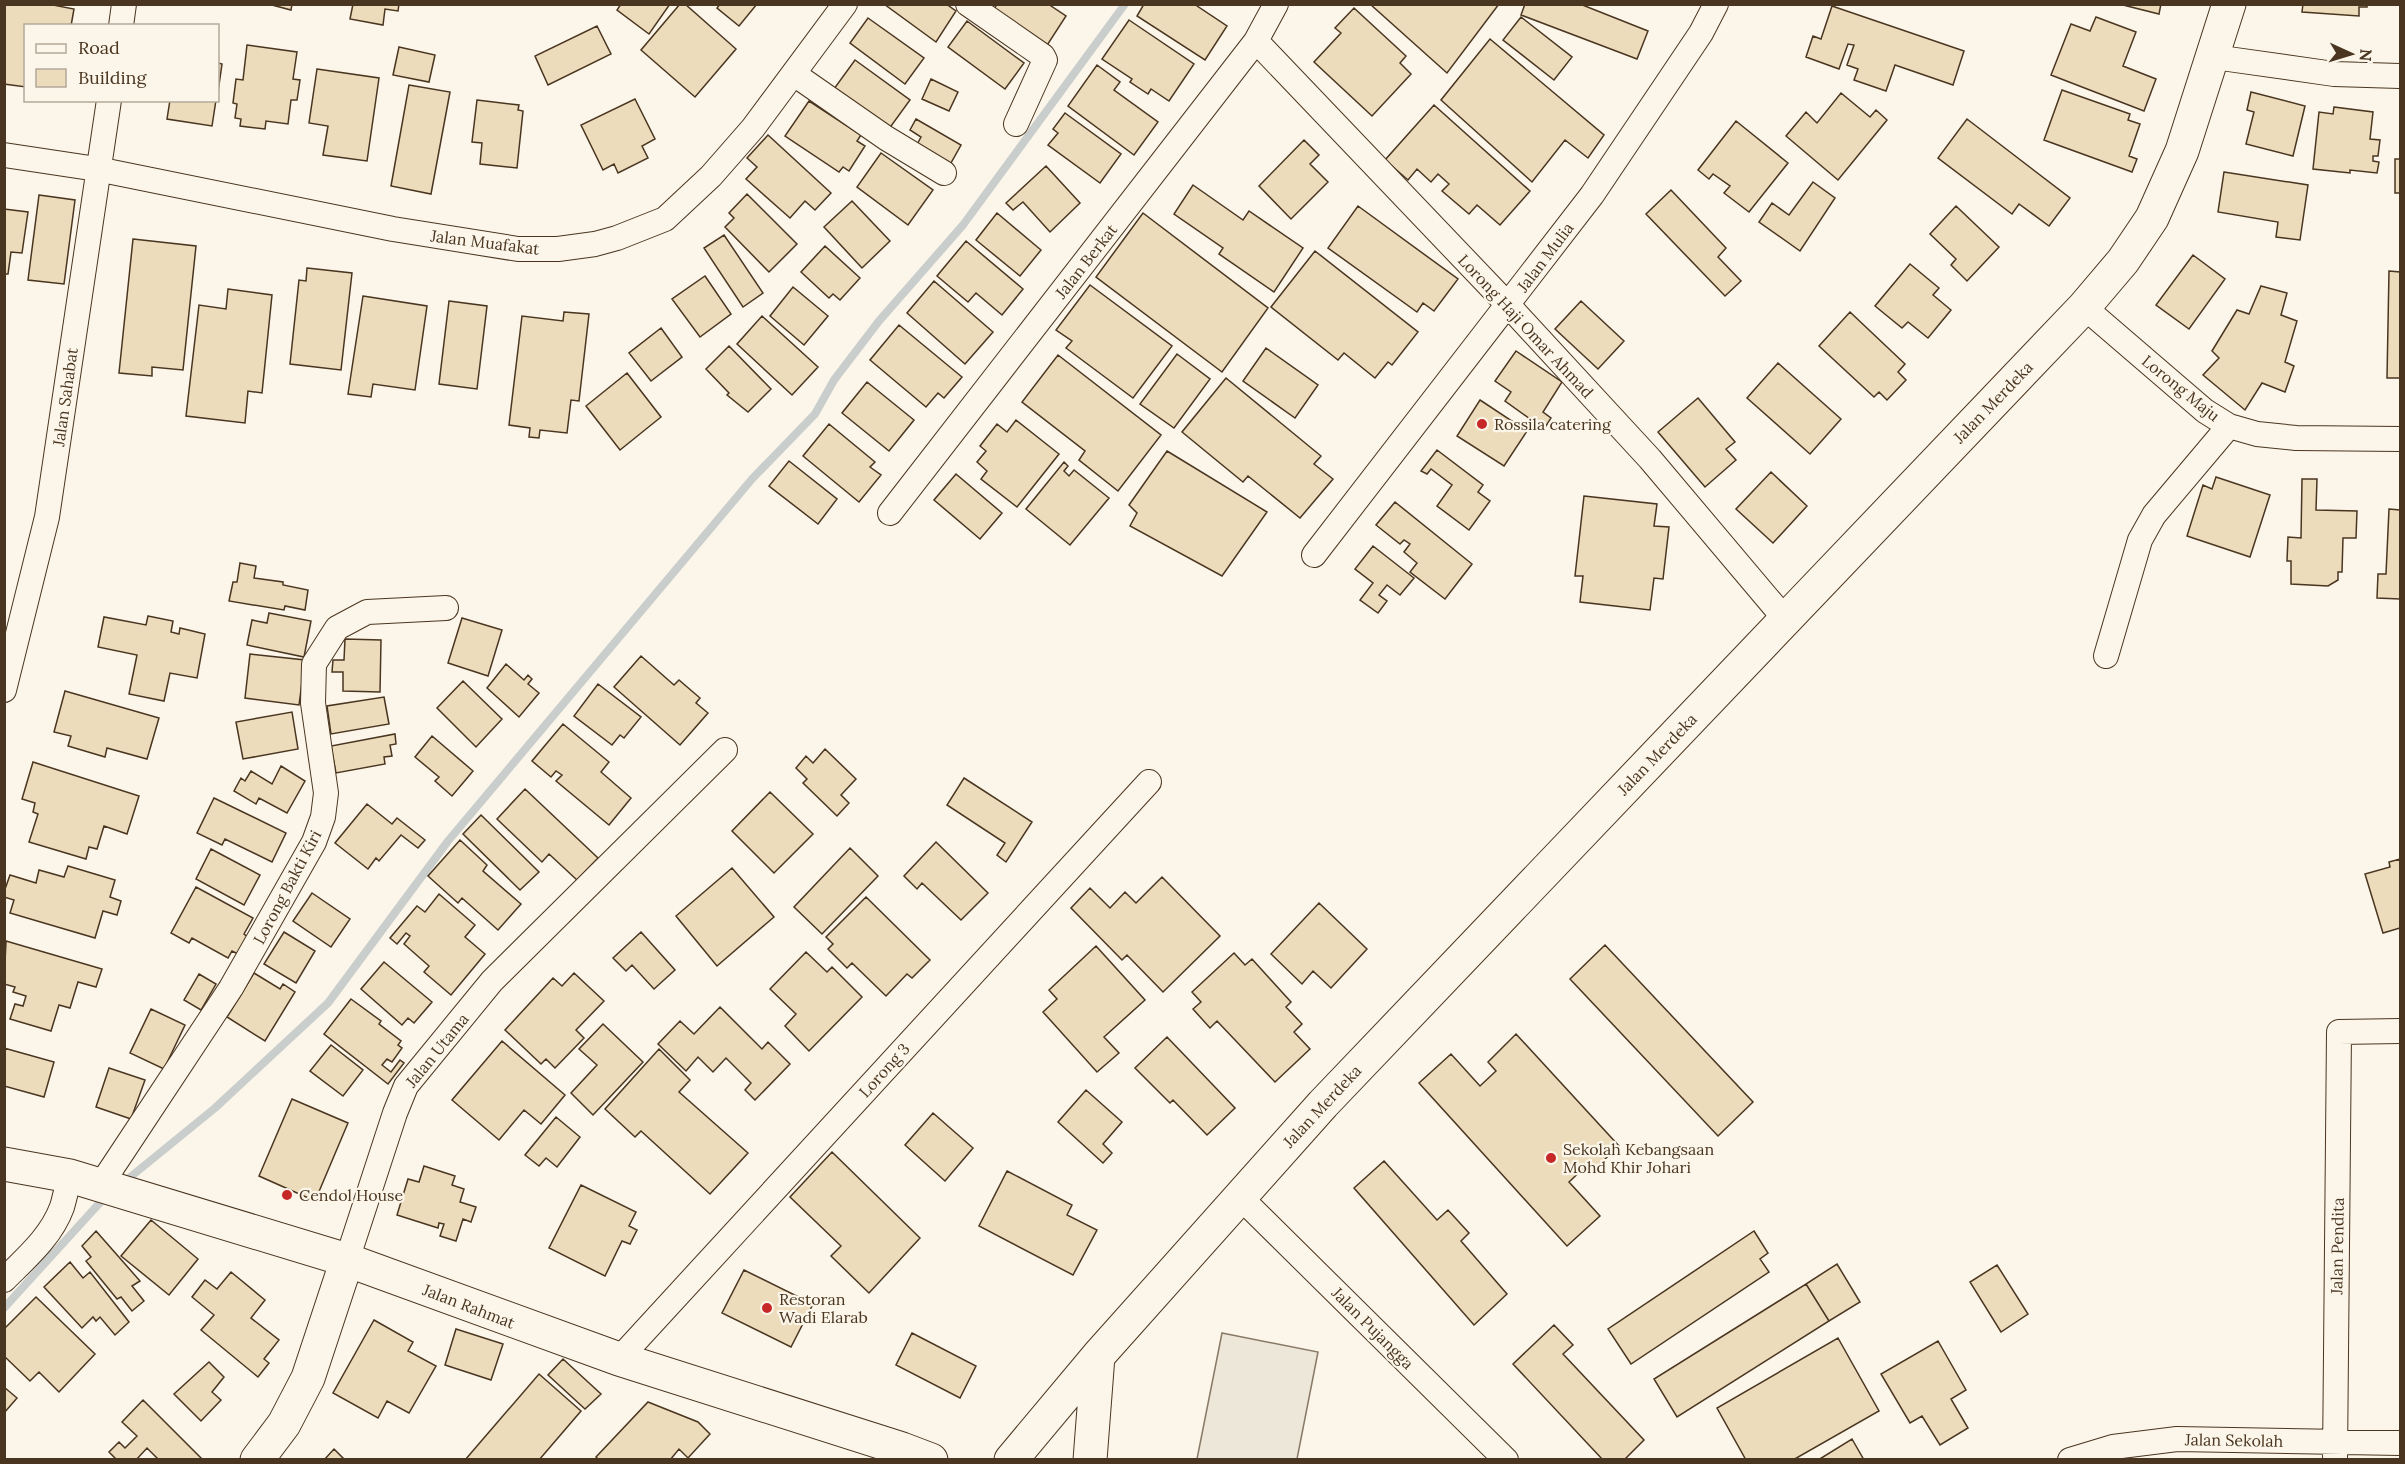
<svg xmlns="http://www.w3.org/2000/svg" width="2405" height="1464" font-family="Lora,serif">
<rect width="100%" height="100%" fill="#fbf6e9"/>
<path fill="#ede7d9" stroke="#887966" stroke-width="1.5" d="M1222,1333l96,19 -21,107h-100z"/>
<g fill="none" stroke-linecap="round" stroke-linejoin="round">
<path stroke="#c9cecd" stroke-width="8" d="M123,1183l92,-75 113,-105 120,-162 304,-362 63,-65 19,-34 45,-59 84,-96 162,-221
M4,1308l102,-112"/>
</g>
<path fill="#ecdcbc" stroke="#4a3520" stroke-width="1.5" d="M4,4h44l26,5 -3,17h-45v61l-22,-3z
M268,4h24l-1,6z
M353,4h46l-1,7 -13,-2 -2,16 -33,-6z
M621,4h49l-21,30 -32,-24z
M680,4h5l51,45 -41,48 -54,-47z
M720,4h37l-18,22 -22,-18z
M884,4h62l10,7 -20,31z
M997,4h51l18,12 -22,34 -53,-36z
M1144,4h50l33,22 -22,34 -68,-44z
M1370,4h129l-52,69z
M1525,4h55l68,27 -11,28 -116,-44z
M2119,4h42l-2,10z
M2303,4h64v3h-8v9l-57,-4z
M1832,6l132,45 -11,34 -58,-20 -9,26 -32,-11 4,-11 -11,-4 7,-20 -6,-1 -9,25 -33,-12 7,-21 8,3z
M1354,8l52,48 -6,7 11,11 -39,42 -58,-54 27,-29 -6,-5z
M1521,17l51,40 -18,23 -51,-40z
M2096,17l40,15 -13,34 33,13 -12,32 -93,-36 20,-51 19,7z
M868,18l56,40 -19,26 -55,-41z
M1129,20l65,44 -25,37 -18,-12 -3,5 -18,-12 2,-3 -30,-20z
M967,21l57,42 -19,26 -57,-42z
M597,26l14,28 -63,31 -13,-29z
M1490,39l114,96 -16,23 -23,-18 -33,42 -91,-82z
M247,45l50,7 -4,27 7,1 -3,20h-6l-3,24 -22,-3 -1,8 -25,-3 1,-7 -6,-1 2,-14 -4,-1 3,-24 7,1z
M399,47l36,8 -6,27 -36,-7z
M855,60l55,40 -24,33 -55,-40z
M218,63l4,1 -4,28z
M1097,65l23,17 -6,8 44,32 -24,33 -66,-49z
M317,69l62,9 -12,83 -44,-6 5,-29 -19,-3z
M931,79l27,13 -9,19 -27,-12z
M409,85l41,7 -19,102 -40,-8z
M2062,90l68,24 -2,6 12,4 -11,32 8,3 -5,13 -88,-32z
M2251,92l54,14 -12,50 -47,-12 8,-32 -7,-2z
M1841,93l29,24 6,-7 11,10 -49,60 -52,-44 20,-24 11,11z
M635,99l20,40 -13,7 6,12 -30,15 -4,-9 -11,6 -22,-45z
M170,100h46l-4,26 -45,-7z
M477,100l42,5 -1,5 5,1 -6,57 -37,-4 2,-21 -10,-1z
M809,101l52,34 -4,6 8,5 -16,25 -6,-4 -4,5 -54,-36z
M1434,105l96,86 -30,34 -23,-20 -8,9 -27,-23 7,-7 -11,-10 -7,8 -14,-13 -9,11 -23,-20z
M2334,107l39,5 -3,27 10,1 -2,16h-5v5l6,1 -2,11 -27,-3v3l-37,-4 6,-57 14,2z
M1065,113l56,41 -21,29 -52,-38 10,-12 -5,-4z
M916,119l45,26 -14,25 -33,-20 7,-13 -11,-7z
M1967,119l103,79 -21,28 -30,-22 -7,10 -74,-56z
M1736,121l52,42 -39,49 -25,-19 6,-7 -17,-12 -4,5 -11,-9z
M768,135l63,58 -16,17 -10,-9 -15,17 -44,-39 11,-12 -10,-9z
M1304,140l15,15 -9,9 18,18 -37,37 -32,-33z
M881,153l52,37 -25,35 -51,-38z
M2395,159h5v34h-5z
M1046,166l34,37 -30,29 -27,-30 -10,8 -7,-7z
M2224,172l84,13 -8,55 -24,-3 2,-15 -60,-10z
M1813,182l22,16 -35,53 -41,-29 13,-19 17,12z
M1193,185l50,35 6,-9 54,37 -29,44 -55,-38 4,-6 -49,-34z
M1671,190l55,58 -8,9 23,24 -16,15 -79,-82z
M747,194l50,50 -28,28 -44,-45 9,-9 -5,-5z
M39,195l36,5 -11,84 -36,-4z
M852,201l38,40 -28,27 -38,-41z
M1358,206l100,73 -24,32 -11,-8 -6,9 -89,-64z
M1956,206l43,41 -32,34 -16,-16 5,-6 -26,-25z
M4,209l24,3 -6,41 -11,-1 -3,22h-4z
M997,213l44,37 -21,26 -44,-36z
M1143,213l125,95 -46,64 -126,-95z
M724,235l39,58 -20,14 -39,-59z
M133,239l63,7 -13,124 -31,-3v9l-33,-3z
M966,241l57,48 -21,26 -26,-22 -8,9 -31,-26z
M825,246l35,32 -20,22 -7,-6 -4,4 -28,-26z
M1315,251l103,81 -26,33 -4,-3 -13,16 -31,-25 -6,7 -67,-53z
M2193,255l32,24 -36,50 -33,-24z
M1910,264l29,24 -6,7 18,15 -23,28 -20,-16 -6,6 -27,-22z
M307,268l45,5 -11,97 -51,-6 9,-84 7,1z
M2389,271l11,1v106h-13z
M705,276l26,38 -31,23 -28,-38z
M934,281l59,51 -28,32 -58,-51z
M1090,285l82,61 -39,52 -67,-50 6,-7 -16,-11z
M2261,286l26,7 -6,22 16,6 -12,41 9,4 -9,26 -23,-9 -17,27 -42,-35 16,-17 -7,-7 25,-41 12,4z
M793,287l35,29 -24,29 -34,-29z
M228,289l44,6 -10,98 -14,-2 -3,32 -59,-7 13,-111 27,4z
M363,296l64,10 -12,84 -42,-6 -2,13 -23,-3z
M449,301l38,5 -10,83 -38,-5z
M1581,301l43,40 -26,28 -43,-40z
M564,312l25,2 -10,87 -8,-1 -4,33 -27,-3 -1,8 -10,-1 1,-9 -21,-3 13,-109 41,5z
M1850,312l55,52 -7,8 8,8 -19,20 -8,-8 -5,5 -55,-51z
M762,316l56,51 -26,28 -55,-51z
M899,325l63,52 -18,21 -6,-5 -12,14 -56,-47z
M661,328l21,29 -31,24 -22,-28z
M729,346l42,43 -23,23 -21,-17 2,-2 -23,-24z
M1266,348l52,37 -23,33 -52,-37z
M1516,351l46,31 -19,30 8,6 -7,11 -39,-28 6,-9 -16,-11z
M1177,354l33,25 -36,49 -34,-24z
M1058,355l103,80 -43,56 -39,-31 6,-9 -63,-49z
M1778,363l63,56 -31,35 -63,-56z
M627,373l34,44 -41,33 -34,-44z
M1226,378l95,78 -7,8 19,15 -33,39 -52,-42 -5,6 -61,-50z
M867,382l47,38 -25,31 -47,-38z
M1698,398l37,44 -9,7 10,11 -31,27 -47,-55z
M1480,400l47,31 -23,35 -47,-30z
M1016,420l43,34 -42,53 -36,-28 6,-8 -10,-9 9,-11 -6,-5 17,-22 10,8z
M829,424l46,38 -5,5 11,8 -22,27 -56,-46z
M1437,450l46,35 -5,7 12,9 -21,29 -32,-24 15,-21 -21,-16 -4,5 -6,-3z
M1167,451l100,61 -45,64 -92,-50 7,-13 -8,-8z
M789,461l48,38 -19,25 -49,-38z
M1064,462l4,4 -4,5 5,5 5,-6 35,28 -39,47 -44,-36z
M1771,472l36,34 -34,37 -37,-34z
M956,474l46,39 -22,26 -46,-39z
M2216,477l54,18 -20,62 -63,-21 16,-51 9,4z
M2302,479h15l-1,31 41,1 -1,27h-13l-1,34h-4v8l-10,6 -37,-2v-23h-4l1,-24 13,1z
M1584,496l73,8 -3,22 15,1 -6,52 -9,-1 -4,32 -70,-8 3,-26h-8z
M1395,502l77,62 -27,35 -35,-27 7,-9 -13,-11 6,-8 -6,-4 -4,4 -24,-19z
M2389,509l11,1v89l-23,-1 1,-24h8z
M1373,546l41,32 -14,17 -13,-10 -8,10 8,6 -9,12 -18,-13 13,-17 -18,-14z
M240,563l16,3 -2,12 29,4v3l25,5 -3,20 -20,-4 -1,4 -55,-9 4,-19h4z
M269,613l42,8 -7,36 -57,-12 5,-25 15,3z
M148,616l25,5 -2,11 8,2 1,-6 25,6 -8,44 -27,-5 -6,28 -35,-7 8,-39 -39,-8 6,-30 42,8z
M462,618l40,12 -14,46 -40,-13z
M345,639l36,1 -1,52 -37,-1v-19h-11l1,-12h11z
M250,654l55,6 -6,45 -54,-7z
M641,656l33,29 5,-5 21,18 -4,5 12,10 -28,32 -66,-58z
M506,664l18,16 4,-5 4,4 -4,5 11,9 -20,24 -32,-29z
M463,681l39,38 -26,28 -39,-39z
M598,684l43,33 -17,21 -4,-3 -8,10 -38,-29z
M65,691l94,27 -12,41 -40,-11 -2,9 -37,-11 3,-10 -17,-4z
M384,697l5,27 -58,10 -4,-28z
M292,712l6,37 -55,10 -7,-37z
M563,724l46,38 -8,10 30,26 -22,27 -53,-44 6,-6 -6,-4 -5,6 -19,-16z
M395,734l1,10 -6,1 2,11 -8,1 1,7 -49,9 -5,-27z
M432,736l41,35 -21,25 -17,-15 4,-4 -24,-20z
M825,749l31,30 -15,16 8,8 -12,13 -34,-33 4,-4 -11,-11 10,-12 7,7z
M33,762l106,34 -12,38 -23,-8 -7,23 -8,-2 -3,12 -57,-17 9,-28 -5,-2 2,-9 -13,-4z
M281,766l24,15 -18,32 -28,-15 -3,6 -22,-13 7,-13 4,3 6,-10 21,13z
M964,778l68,44 -26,40 -9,-7 8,-12 -58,-38z
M525,789l73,69 -21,22 -28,-26 -7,8 -45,-43z
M770,792l43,42 -39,39 -42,-42z
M214,798l72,35 -14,29 -47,-23 -3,6 -25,-12z
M367,804l25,20 5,-6 28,22 -7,8 -17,-13 -22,26 -3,-3 -8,11 -33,-26z
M481,815l58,57 -19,18 -57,-56z
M460,840l27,25 -4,6 38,33 -23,26 -36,-32 -4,5 -30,-27z
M936,842l52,51 -27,27 -39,-37 -5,6 -13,-13z
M850,848l28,28 -56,58 -28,-27z
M211,849l49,26 -16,30 -48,-26z
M2400,859v69l-17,5 -18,-59 25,-7 -1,-5z
M68,866l47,14 -5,17 11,4 -4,14 -14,-4 -8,27 -85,-25 4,-13 -10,-3v-5l6,-17 26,8 3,-13 25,7z
M732,868l42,49 -57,49 -41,-50z
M1162,877l58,59 -57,56 -36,-37 -5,5 -51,-52 19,-20 20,20 15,-16 11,11z
M196,887l57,31 -9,16 5,4 -9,17 -8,-4 -4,7 -36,-20 -3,5 -18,-10z
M312,893l38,26 -19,28 -38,-26z
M439,894l36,31 -10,12 20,17 -34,41 -27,-23 5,-6 -25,-22 6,-8 -4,-3 -9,11 -7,-6 27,-32 8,6z
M866,897l64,63 -18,18 -5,-4 -21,22 -34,-33 -5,5 -19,-19 5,-5 -7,-7z
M1319,903l48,46 -36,39 -18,-17 -11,13 -31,-30z
M284,932l31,19 -19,32 -32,-19z
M641,932l34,38 -21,19 -22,-24 -6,6 -13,-13z
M6,941l96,28 -6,18 -18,-5 -8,26 -11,-3 -8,26 -41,-12 5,-15 8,2 3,-10 -13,-4 2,-5 -11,-3z
M1605,945l148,157 -35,34 -148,-157z
M1096,946l49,54 -41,37 15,16 -22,19 -54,-60 14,-13 -8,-9z
M806,952l21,20 5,-5 30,30 -53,54 -24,-25 11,-12 -26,-25z
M1234,953l11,12 7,-6 39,43 -5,5 16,17 -8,8 16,17 -35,33 -58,-61 -7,7 -17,-19 8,-7 -9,-10z
M384,962l48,40 -18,21 -6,-5 -6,7 -41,-36z
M254,973l26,16 3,-5 12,8 -30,49 -38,-24z
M574,973l30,28 -28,29 8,8 -29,30 -9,-9 -5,5 -36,-34 48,-52 9,8z
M199,974l17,10 -15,26 -17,-10z
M351,999l30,22 -2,3 22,17 -3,4 4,3 -10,14 -5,-3 -5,6 9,7 9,-12 4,3 -16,21 -64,-50z
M720,1007l42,42 6,-7 22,22 -35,36 -10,-10 6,-7 -25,-25 -13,14 -15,-15 -12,14 -28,-27 22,-23 14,13z
M151,1009l34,16 -21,44 -34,-16z
M603,1024l40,38 -50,53 -22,-22 26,-28 -18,-16z
M1516,1034l103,112 -27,25 -6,-5 -17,16 31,34 -33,30 -148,-163 32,-29 29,32 16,-15 -8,-9z
M1167,1037l68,71 -28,27 -34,-35 -3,3 -35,-35z
M502,1041l63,54 -24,29 -17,-14 -25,30 -47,-40z
M331,1045l32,25 -20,26 -33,-25z
M4,1048l50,14 -10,35 -40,-11z
M659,1049l31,31 -11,12 69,61 -38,41 -69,-63 -6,6 -30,-28z
M109,1068l36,12 -14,39 -35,-12z
M1086,1090l36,32 -19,22 9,9 -9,10 -45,-41z
M292,1099l56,24 -33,78 -56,-25z
M933,1113l40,35 -28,33 -40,-36z
M556,1117l24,20 -23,30 -11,-9 -7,8 -14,-11z
M832,1152l88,86 -51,55 -38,-37 10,-10 -51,-49z
M1384,1161l53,59 11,-10 21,23 -8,8 46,53 -33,31 -120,-137z
M424,1166l31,10 -3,9 12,4 -4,13 16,5 -5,15 -8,-3 -7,22 -16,-5 4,-12 -5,-1 -1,5 -41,-13 11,-36 11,3z
M1007,1171l65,34 -5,10 30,15 -24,45 -94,-49z
M581,1185l55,27 -7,14 8,4 -7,14 -8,-3 -17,35 -56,-28z
M151,1220l47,39 -29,36 -48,-39z
M96,1231l44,50 -8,5 12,15 -12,10 -11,-14 -4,2 -31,-38 5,-4 -9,-11z
M1754,1231l14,22 -8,6 9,13 -138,92 -23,-35z
M70,1262l13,16 7,-6 39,50 -14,13 -15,-18 -4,4 -3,-4 -11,11 -38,-41z
M1837,1264l23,38 -31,19 -23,-37z
M1997,1265l31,49 -27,18 -31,-50z
M744,1270l69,34 -22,43 -69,-34z
M231,1272l34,28 -14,18 28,22 -15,19 5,4 -11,14 -57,-47 13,-15 -22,-18 13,-17 12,9z
M1806,1284l23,37 -152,96 -23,-38z
M36,1297l59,57 -36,38 -20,-20 -9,9 -26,-25v-27z
M374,1320l39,22 -5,9 28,15 -27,47 -22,-12 -9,17 -45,-25z
M1554,1325l19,20 -10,9 81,86 -20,20h-21l-90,-96z
M456,1329l47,15 -12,36 -46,-15z
M912,1333l64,33 -16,32 -64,-33z
M1838,1338l41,73 -86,49h-47l-29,-52z
M1938,1341l28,49 -15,9 17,29 -28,17 -18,-29 -12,7 -29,-49z
M563,1359l38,35 -16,15 -37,-34z
M209,1362l15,15 -12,15 9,8 -20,21 -27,-27z
M539,1374l42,37 -42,49h-74z
M4,1387l13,11 -13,15z
M143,1400l60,60h-44l-12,-12 -11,12h-19l-8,-8 10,-10 6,6 12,-12 -15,-14z
M648,1402l50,20 12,12 -22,24 -9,-9 -9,11h-71l-3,-3z
M1852,1439l12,21h-46z
M334,1449l11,11h-21z"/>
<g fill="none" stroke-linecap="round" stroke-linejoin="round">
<g stroke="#4a3520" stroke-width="26">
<path id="street" d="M968,4l75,52 2,4 -29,64
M121,26l3,-22
M1256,41l252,264 142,154 135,160
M2214,57l120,17 66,2
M794,74l92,64 58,35
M4,155l93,14 296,60 125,20h40l37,-5 22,-6 48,-19 46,-43 42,-48 92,-124
M2084,307l121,104 24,15 28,8 39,4 104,1
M890,513l366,-472 20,-37
M1314,555l278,-360 109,-162 15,-29
M2106,656l34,-116 14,-25 75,-89
M4,690l43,-173 62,-417
M100,1186l131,-198 83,-146 9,-25 3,-24 -13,-90 1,-39 23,-36 30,-16 79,-4
M1239,1196l267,264
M347,1260l48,-147 11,-27 86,-105 233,-231
M4,1280c22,-22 47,-43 58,-73 3,-10 5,-21 8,-31
M619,1359l530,-577
M2070,1460l43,-13 64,-8 223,4
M2335,1460l4,-428 61,-1"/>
</g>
<g stroke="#4a3520" stroke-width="35">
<path id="secondary" d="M4,1164l66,12 277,84 272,99 283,90 29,11
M257,1460l27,-36 24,-46 39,-118
M1011,1460l87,-104 225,-252 761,-797 39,-46 29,-43 30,-67 47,-147
M1090,1460l8,-104"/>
</g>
<use href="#street" stroke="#fbf6e9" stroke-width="24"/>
<use href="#secondary" stroke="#fbf6e9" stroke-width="33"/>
</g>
<g fill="#c62828" stroke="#fbf6e9" stroke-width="2">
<circle cx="1482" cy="424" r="6"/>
<circle cx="1551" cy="1158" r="6"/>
<circle cx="287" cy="1195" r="6"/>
<circle cx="767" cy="1308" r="6"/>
</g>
<g text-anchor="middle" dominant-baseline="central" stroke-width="4.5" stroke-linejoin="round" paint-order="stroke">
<g font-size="16" fill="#4a3520" stroke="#fbf6e9">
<text transform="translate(485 242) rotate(7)">Jalan Muafakat</text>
<text transform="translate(1545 257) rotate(-53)">Jalan Mulia</text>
<text transform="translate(1086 261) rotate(-52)">Jalan Berkat</text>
<text transform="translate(1526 326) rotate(47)">Lorong Haji Omar Ahmad</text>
<text transform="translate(2181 388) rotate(39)">Lorong Maju</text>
<text transform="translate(65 397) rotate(-82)">Jalan Sahabat</text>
<text transform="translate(1993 402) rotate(-46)">Jalan Merdeka</text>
<text transform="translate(1657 754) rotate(-46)">Jalan Merdeka</text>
<text transform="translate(287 887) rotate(-62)">Lorong Bakti Kiri</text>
<text transform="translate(437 1050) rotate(-51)">Jalan Utama</text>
<text transform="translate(884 1070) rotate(-48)">Lorong 3</text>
<text transform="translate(1322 1106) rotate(-47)">Jalan Merdeka</text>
<text transform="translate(2337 1246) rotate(-89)">Jalan Pendita</text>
<text transform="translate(469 1306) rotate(21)">Jalan Rahmat</text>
<text transform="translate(1373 1328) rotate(45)">Jalan Pujangga</text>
<text transform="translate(2234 1440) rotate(1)">Jalan Sekolah</text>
</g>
<g font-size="16" fill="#4a3520" stroke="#fbf6e9" text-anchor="start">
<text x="1494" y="424">Rossila catering</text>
<text x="1563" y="1149">Sekolah Kebangsaan<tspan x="1563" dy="18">Mohd Khir Johari</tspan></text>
<text x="299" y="1195">Cendol House</text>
<text x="779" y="1299">Restoran<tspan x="779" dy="18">Wadi Elarab</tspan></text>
</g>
</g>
<rect width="2405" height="1464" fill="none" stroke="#4a3520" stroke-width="12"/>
<rect x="24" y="24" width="195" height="78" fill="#fbf6e9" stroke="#b4a999" stroke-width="1.5"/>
<rect x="36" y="44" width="30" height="9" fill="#fbf6e9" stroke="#b4a999" stroke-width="1.5"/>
<text x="78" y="54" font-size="18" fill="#4a3520">Road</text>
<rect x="36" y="69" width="30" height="18" fill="#ecdcbc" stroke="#b4a999" stroke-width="1.5"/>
<text x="78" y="84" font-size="18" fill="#4a3520">Building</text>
<g transform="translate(2351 54) rotate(94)" stroke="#fbf6e9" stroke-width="4.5" paint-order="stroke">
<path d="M0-4.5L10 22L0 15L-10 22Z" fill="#4a3520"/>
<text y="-9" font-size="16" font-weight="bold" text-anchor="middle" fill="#4a3520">N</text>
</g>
</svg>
